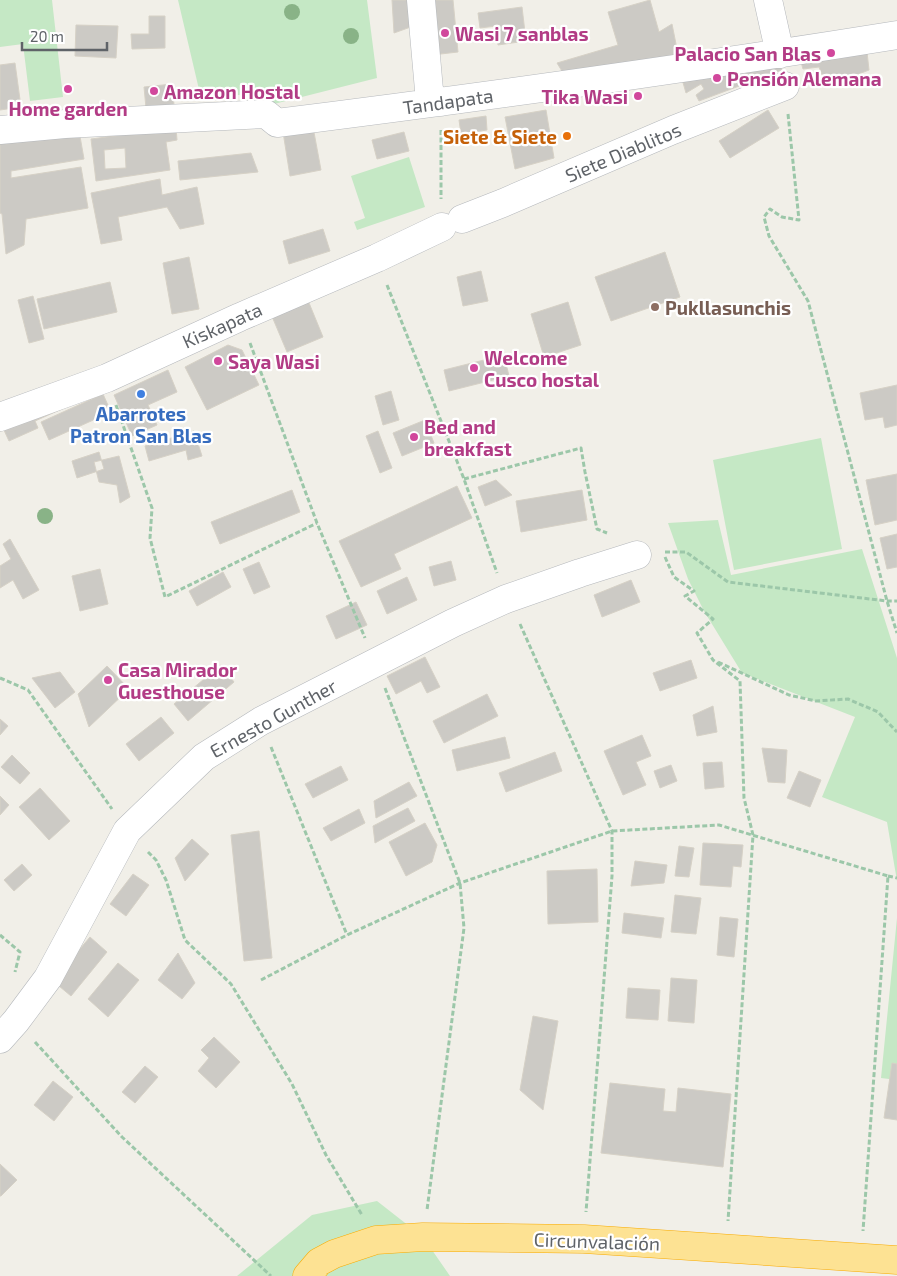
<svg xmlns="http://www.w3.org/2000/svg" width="897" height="1276" font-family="'Exo 2',sans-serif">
<rect width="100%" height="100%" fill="#f1efe8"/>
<path fill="#c5e8c5" d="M0,0h52l11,97 -33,4 -7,-57 -23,3z
M178,0h189l10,78 -107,27 -19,-11 -50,4z
M409,157l16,50 -68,23 -3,-8 11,-4 -14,-42z
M821,438l21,111 -108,21 -21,-110z
M718,520l13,55 131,-26 35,109v223l-10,-59 -65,-25 33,-80 -113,-44 -38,-62 -16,-32 -20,-56z
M897,918v162l-16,-2z
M377,1201l46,36 27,39h-213l75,-61z"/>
<path fill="#cccac5" stroke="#d6d1c6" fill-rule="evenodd" d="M392,0h25l2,24 -25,9z
M428,0h25l5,52 -26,3z
M650,0l9,32 13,-8 6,30 -113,22 -8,-13 61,-18 -10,-33z
M522,7l4,34 -28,4 -2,-19 -16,2 -2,-15z
M149,16h16v32l-33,1 -1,-15h18z
M76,25l42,1 -2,32 -41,-2z
M866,43l3,27 -31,12h-13l-6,-15 -16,2 -4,-14z
M777,57l5,13 -83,31 -3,-6 8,-6 -3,-5 -15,9 -6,-21z
M15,63l6,44 -21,3v-45z
M172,84l2,21 -28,3 -2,-21z
M546,110l8,48 -39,11 -10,-52z
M768,110l11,18 -49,30 -11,-17z
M486,116l1,14 -26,4 -2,-14z
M78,125l6,34 -73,12v7l70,-11 7,41 -62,11 -2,26 -18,9 -4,-40 -2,-1v-75z
M313,127l8,43 -31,6 -7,-44z
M176,128l1,12 -11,2 4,28 -74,11 -5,-42zM125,148l1,20 -21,1 -1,-19z
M404,132l5,19 -32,8 -5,-19z
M251,153l7,19 -78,8 -2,-19z
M160,179l2,16 35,-8 7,37 -24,5 -13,-22 -49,10 4,23 -21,4 -10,-51z
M323,229l7,22 -41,13 -6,-23z
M665,252l15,45 -69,24 -16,-44z
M189,257l10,52 -27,5 -9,-51z
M481,271l7,30 -25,5 -6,-29z
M110,282l7,30 -73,17 -7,-30z
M33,296l11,43 -15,4 -11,-43z
M307,298l16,39 -36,15 -16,-38z
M568,302l13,43 -37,12 -13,-43z
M228,345l14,5 17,35 -52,25 -22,-43z
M504,355l5,21 -60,15 -5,-21z
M168,370l9,22 -29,13 9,20 -25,11 -18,-41z
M897,385v40l-12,3 -2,-11 -18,3 -5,-27z
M391,391l8,29 -16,5 -8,-29z
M103,394l8,18 -62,28 -8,-18z
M64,408l-29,13 3,7 -29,13 -6,-13z
M425,420l9,23 -32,13 -9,-23z
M194,431l8,25 -14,4 -2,-10 -37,11 -4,-15z
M378,431l14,37 -12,5 -14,-37z
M99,452l5,17 -27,9 -5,-17z
M119,456l11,41 -10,6 -3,-18 -18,-3 -5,-20z
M897,474v46l-22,5 -9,-45z
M496,480l16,15 -27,11 -7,-19z
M457,486l15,32 -78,36 7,15 -40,18 -22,-46z
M292,490l8,22 -80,32 -9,-22z
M582,490l5,30 -66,12 -5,-31z
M897,534v33l-10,2 -7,-31z
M10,539l29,51 -16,9 -10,-19 -13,8v-22l11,-7 -8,-15z
M451,561l5,19 -22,6 -5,-19z
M259,562l11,25 -16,7 -11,-25z
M100,569l8,35 -28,7 -8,-35z
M223,572l8,15 -34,19 -8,-15z
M407,577l10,23 -30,14 -10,-23z
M631,580l9,22 -38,15 -8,-22z
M356,602l11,23 -31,14 -10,-23z
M425,657l15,30 -13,6 -6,-12 -25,13 -9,-18z
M691,660l6,18 -37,13 -7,-18z
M221,665l13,17 -46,39 -14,-17z
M107,666l22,23 -40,38 -11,-33z
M60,672l15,20 -20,16 -23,-30z
M487,694l11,22 -54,27 -11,-22z
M713,706l4,26 -20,4 -4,-21z
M161,717l13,16 -35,28 -13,-17z
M0,719l8,7 -8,9z
M642,735l9,21 -15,6 10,23 -23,10 -19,-44z
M505,737l5,21 -53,13 -5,-21z
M762,748l25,2 -2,33 -17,-1z
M555,752l7,19 -56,21 -7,-19z
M12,755l18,18 -10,11 -19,-17z
M722,762l2,25 -19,2 -2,-26z
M671,765l6,16 -17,7 -6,-17z
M341,766l7,14 -35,18 -8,-14z
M799,771l22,9 -11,27 -23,-9z
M409,782l8,14 -41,22 -2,-17z
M40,788l30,33 -21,19 -30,-33z
M0,796l9,9 -9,10z
M408,808l7,13 -40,22 -2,-17z
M359,809l6,14 -34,18 -8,-13z
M425,823l12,22 -5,17 -26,14 -17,-34z
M259,831l13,127 -28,3 -13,-126z
M192,839l17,15 -24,27 -10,-23z
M703,843l40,2 -2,22 -8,-1 -2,21 -31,-2z
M679,846l15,2 -5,29 -14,-1z
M635,861l32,4 -3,18 -33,3z
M22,864l10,11 -18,16 -10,-11z
M597,869l1,53 -50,2 -1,-53z
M133,874l16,11 -23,31 -16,-12z
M675,895l26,3 -5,36 -25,-2z
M624,913l40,5 -3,20 -39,-5z
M720,917l18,2 -4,38 -17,-2z
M90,937l17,15 -36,44 -18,-15z
M178,953l17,30 -13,16 -24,-19z
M118,963l21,17 -31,37 -20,-18z
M671,978l26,2 -3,43 -26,-2z
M628,988l32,2 -2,30 -32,-2z
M533,1016l25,5 -15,89 -23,-20z
M214,1037l26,25 -24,26 -18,-17 11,-13 -8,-8z
M892,1063l5,1v56l-13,-2z
M145,1066l13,11 -23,26 -13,-11z
M53,1081l20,16 -19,24 -20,-16z
M610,1083l55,6 -2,22 13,1 2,-24 53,6 -8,73 -122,-14z
M0,1164l17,16 -16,16h-1z"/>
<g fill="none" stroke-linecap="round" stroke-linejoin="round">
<g stroke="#b5b8bc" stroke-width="29">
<path id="minor" d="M421,0l8,90 4,8 8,4
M768,0l12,54
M0,130l65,-6 201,-10 11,9c207,-26 414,-55 620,-88
M462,219l41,-16 170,-73 112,-44
M0,417l107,-39 133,-61 137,-59 65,-31
M0,1039l16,-18 32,-43 79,-147 77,-74 57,-36 192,-98 53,-24 74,-26 57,-18"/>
</g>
<g stroke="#f9ab00" stroke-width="29">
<path id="highway" d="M307,1276l12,-14 15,-8 42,-14 47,-3 161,2 313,21"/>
</g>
<path stroke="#9cc7a9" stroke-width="3" stroke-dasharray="5 2.5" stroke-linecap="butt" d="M788,114l11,106 -17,-3 -12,-8 -6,8 5,19 39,65 79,300 10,32
M441,130v69
M387,285l77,194 33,94
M250,343l67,180 48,115
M116,405l36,103 -2,30 15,59 152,-74
M464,479l117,-31 4,24 12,57 10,4
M665,552h21l42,30 159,19h10
M665,557l9,20 20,14 -9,5 28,23 -16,14 16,27 27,21 4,117 9,37 -25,386
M520,624l92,207v45l-26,336
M718,662l71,33 27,6 32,-2 30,13 19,20
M0,678l28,12 84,119
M385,688l75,195 4,45 -37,282
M271,747l76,188
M148,852l8,8 10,20 19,60 46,44 61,100 34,71 36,60
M888,876l9,2
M0,935l20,17 -5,20
M261,980l86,-45 113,-52 152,-52 107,-6 169,51 -25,355
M35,1042l87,95 149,139"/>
<use href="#minor" stroke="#fff" stroke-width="28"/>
<use href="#highway" stroke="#fde293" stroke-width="28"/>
</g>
<g fill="#89b387">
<circle cx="292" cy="12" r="8"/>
<circle cx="351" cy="36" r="8"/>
<circle cx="45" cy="516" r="8"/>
</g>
<g fill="#d1479c" stroke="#fff" stroke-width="2">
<circle cx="445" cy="33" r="5"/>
<circle cx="831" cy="53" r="5"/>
<circle cx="717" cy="78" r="5"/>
<circle cx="68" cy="89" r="5"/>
<circle cx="154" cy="91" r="5"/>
<circle cx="638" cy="96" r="5"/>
<circle cx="218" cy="361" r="5"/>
<circle cx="474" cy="368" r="5"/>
<circle cx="414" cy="437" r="5"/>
<circle cx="108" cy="680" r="5"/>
</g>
<circle fill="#e8710a" stroke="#fff" stroke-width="2" cx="567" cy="136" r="5"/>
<circle fill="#8d6e63" stroke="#fff" stroke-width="2" cx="655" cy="307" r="5"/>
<circle fill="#3f7fe0" stroke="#fff" stroke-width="2" cx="141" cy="394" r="5"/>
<g text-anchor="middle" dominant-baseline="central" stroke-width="4.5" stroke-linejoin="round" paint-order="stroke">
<g font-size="19" font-weight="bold" fill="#b23c85" stroke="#fff" text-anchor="start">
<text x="455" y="33">Wasi 7 sanblas</text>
<text x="821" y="53" text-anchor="end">Palacio San Blas</text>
<text x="727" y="78">Pensión Alemana</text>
<text x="164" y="91">Amazon Hostal</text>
<text x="628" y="96" text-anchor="end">Tika Wasi</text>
<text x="68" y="108" text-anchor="middle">Home garden</text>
<text x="484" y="357">Welcome<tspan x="484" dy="22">Cusco hostal</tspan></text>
<text x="228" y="361">Saya Wasi</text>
<text x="424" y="426">Bed and<tspan x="424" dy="22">breakfast</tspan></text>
<text x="118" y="669">Casa Mirador<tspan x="118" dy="22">Guesthouse</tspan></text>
</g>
<g font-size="19" fill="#5f6368" stroke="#fff">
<text transform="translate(448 101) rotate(-8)">Tandapata</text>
<text transform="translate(623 152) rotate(-23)">Siete Diablitos</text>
<text transform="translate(222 325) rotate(-24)">Kiskapata</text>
<text transform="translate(273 718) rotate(-29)">Ernesto Gunther</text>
<text transform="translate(597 1241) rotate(2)">Circunvalación</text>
</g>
<g font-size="19" font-weight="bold" fill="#c56008" stroke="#fff" text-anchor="end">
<text x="557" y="136">Siete &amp; Siete</text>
</g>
<g font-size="19" font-weight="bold" fill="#785e54" stroke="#fff" text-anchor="start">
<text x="665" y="307">Pukllasunchis</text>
</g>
<g font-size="19" font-weight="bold" fill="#366cbe" stroke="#fff">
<text x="141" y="413">Abarrotes<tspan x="141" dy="22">Patron San Blas</tspan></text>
</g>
</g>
<path d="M22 42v8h85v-8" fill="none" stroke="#5f6368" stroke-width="2.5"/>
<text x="30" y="42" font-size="15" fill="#5f6368" stroke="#ffffff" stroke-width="4" paint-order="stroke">20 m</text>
</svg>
